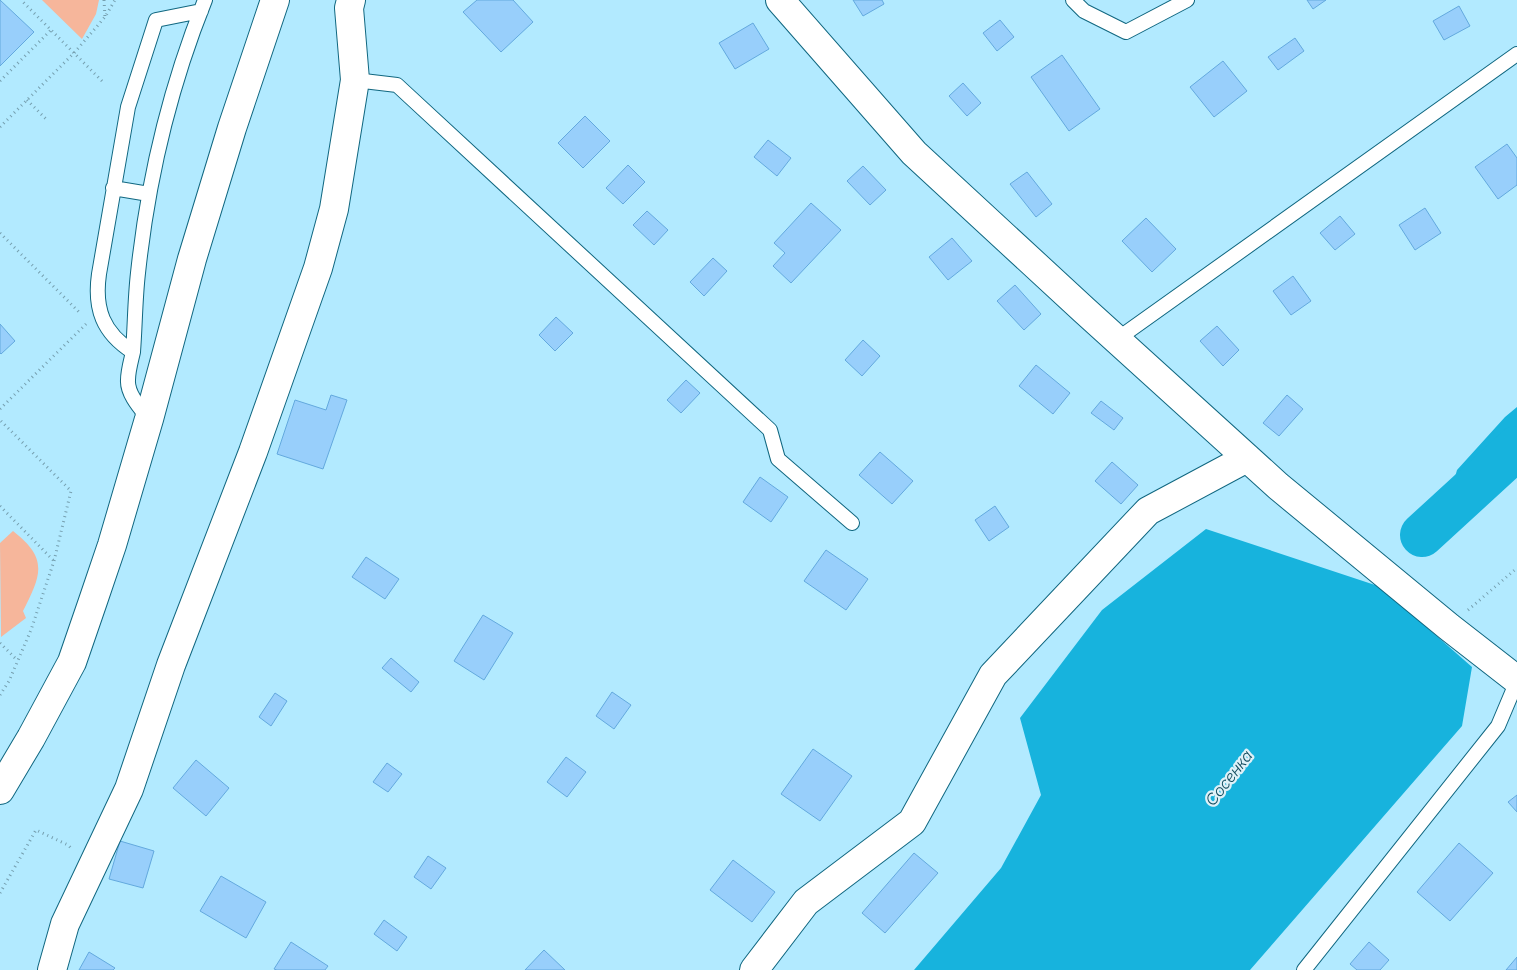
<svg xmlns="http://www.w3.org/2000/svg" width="1517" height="970" font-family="Raleway,sans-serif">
<rect width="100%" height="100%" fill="#b2eaff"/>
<path fill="#f6b69b" d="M42,0h57l-3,14 -14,25z
M13,531c36,28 28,44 10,80l3,7 -25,19 -1,-94z"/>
<path fill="#17b3dd" d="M1517,407v63l-59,46 -10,-14 9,-32 48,-53z
M1206,529l175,58 91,80 -10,59 -212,244h-336l87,-102 40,-73 -21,-77 82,-108z"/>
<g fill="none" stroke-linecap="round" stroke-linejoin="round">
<path stroke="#17b3dd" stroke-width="44" d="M1422,535l95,-87"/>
</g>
<path fill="#98cffb" stroke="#63a9de" d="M0,0l34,32 -34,34z
M477,0h36l20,22 -32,30 -38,-40z
M853,0h29l2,4 -21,12z
M1307,0h19l-13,9z
M1459,6l11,20 -26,14 -11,-19z
M1000,20l14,17 -17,14 -14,-18z
M753,23l16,26 -34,20 -16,-26z
M1295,38l9,13 -26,19 -10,-13z
M1062,55l38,54 -31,22 -38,-54z
M1223,61l24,30 -33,26 -24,-30z
M963,83l18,20 -14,13 -18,-20z
M585,116l25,25 -27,27 -25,-25z
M768,140l23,18 -14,18 -23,-19z
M1507,144l10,14v27l-19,14 -23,-32z
M628,165l17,17 -22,22 -17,-16z
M863,166l23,24 -16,15 -23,-24z
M1027,172l25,32 -16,13 -26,-33z
M811,203l30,27 -50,53 -18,-17 12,-13 -11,-10z
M1425,208l16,25 -26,17 -16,-25z
M647,211l21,19 -14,15 -21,-20z
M1340,216l15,18 -20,16 -15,-17z
M1146,218l30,31 -24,23 -30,-31z
M952,238l20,23 -24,19 -19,-23z
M713,258l14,13 -23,25 -14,-14z
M1293,276l18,25 -20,14 -18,-24z
M1015,285l26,29 -17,16 -27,-29z
M556,317l17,16 -18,18 -16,-16z
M0,324l15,17 -14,13 -1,-1z
M1217,326l22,24 -16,16 -23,-25z
M863,340l17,16 -18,20 -17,-16z
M1036,365l34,28 -17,21 -34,-28z
M686,380l14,13 -19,20 -14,-13z
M331,395l16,5 -24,69 -46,-15 18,-54 31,10z
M1287,395l16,14 -24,27 -16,-13z
M1101,401l22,17 -9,12 -23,-17z
M880,452l33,29 -21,23 -33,-29z
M1112,462l26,23 -17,19 -26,-23z
M760,477l28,20 -17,25 -28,-20z
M995,506l14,21 -20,14 -14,-21z
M826,550l42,29 -22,31 -42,-29z
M366,557l33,22 -14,20 -33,-22z
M483,615l30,18 -29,47 -30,-19z
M391,658l28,24 -8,10 -29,-24z
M612,692l19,13 -17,24 -18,-13z
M275,693l12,8 -16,25 -12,-9z
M813,749l39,27 -32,45 -39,-27z
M566,757l20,15 -19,25 -20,-15z
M196,760l33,28 -23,28 -33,-28z
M387,763l15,11 -14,18 -15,-10z
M1517,795v17l-9,-10z
M120,841l34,10 -11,37 -34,-9z
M1459,843l34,30 -43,48 -33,-29z
M914,853l24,20 -53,60 -23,-20z
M428,856l18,12 -15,21 -17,-12z
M733,860l42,32 -23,30 -42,-32z
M221,876l45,26 -20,36 -46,-27z
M384,920l23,17 -10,14 -23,-17z
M291,942l37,24 -3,4h-48l-3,-1z
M1369,942l20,18 -9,10h-23l-7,-6z
M544,950l21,20h-40z
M89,952l26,16 -2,2h-34z
M1517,957v13h-11z"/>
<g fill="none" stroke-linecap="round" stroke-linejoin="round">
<g stroke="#106780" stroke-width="16">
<path id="lane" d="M1073,0l11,11 42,21 61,-32
M355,80l42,5 373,345 8,29 74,64
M113,188l36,6
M1116,340l401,-286
M133,352c2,-26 2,-53 5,-79 10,-94 32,-186 67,-273
M149,419c-8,-10 -22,-25 -21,-39 0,-9 3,-19 5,-28 -30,-19 -39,-43 -34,-78l29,-167 28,-87 45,-9
M1304,970l194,-244 19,-45"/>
</g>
<g stroke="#106780" stroke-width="30">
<path id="street" d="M780,0l134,153 170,157 194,176 171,141 68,53
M0,790l31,-52 41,-76 21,-61 19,-56 37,-126 43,-160 40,-131 43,-128
M52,970l13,-46 64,-135 42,-124 82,-213 65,-184 16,-59 21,-129 -6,-72 2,-8
M754,970l52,-68 106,-80 81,-147 155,-164 99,-53"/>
</g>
<path stroke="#759faf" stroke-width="3" stroke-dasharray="1 4" stroke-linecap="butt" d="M104,0l1,17
M0,81l51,-51
M102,81l-28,-28 31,-36 10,-17
M27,100l19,19
M0,127l74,-74 -53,-53
M0,233l81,81
M0,409l86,-85
M0,506l54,55
M1468,610l49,-42
M0,643l17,17
M0,695l9,-14 22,-51 23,-69 17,-70 -70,-70
M0,893l36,-63 32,15 5,5"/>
<use href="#lane" stroke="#fff" stroke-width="14"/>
<use href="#street" stroke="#fff" stroke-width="28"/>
</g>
<g text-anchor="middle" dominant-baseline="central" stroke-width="4.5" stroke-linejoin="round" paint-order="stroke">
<g font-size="16" font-style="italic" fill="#134c5e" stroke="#dff1f8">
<text transform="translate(1229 778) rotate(-52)">Сосенка</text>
</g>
</g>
</svg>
